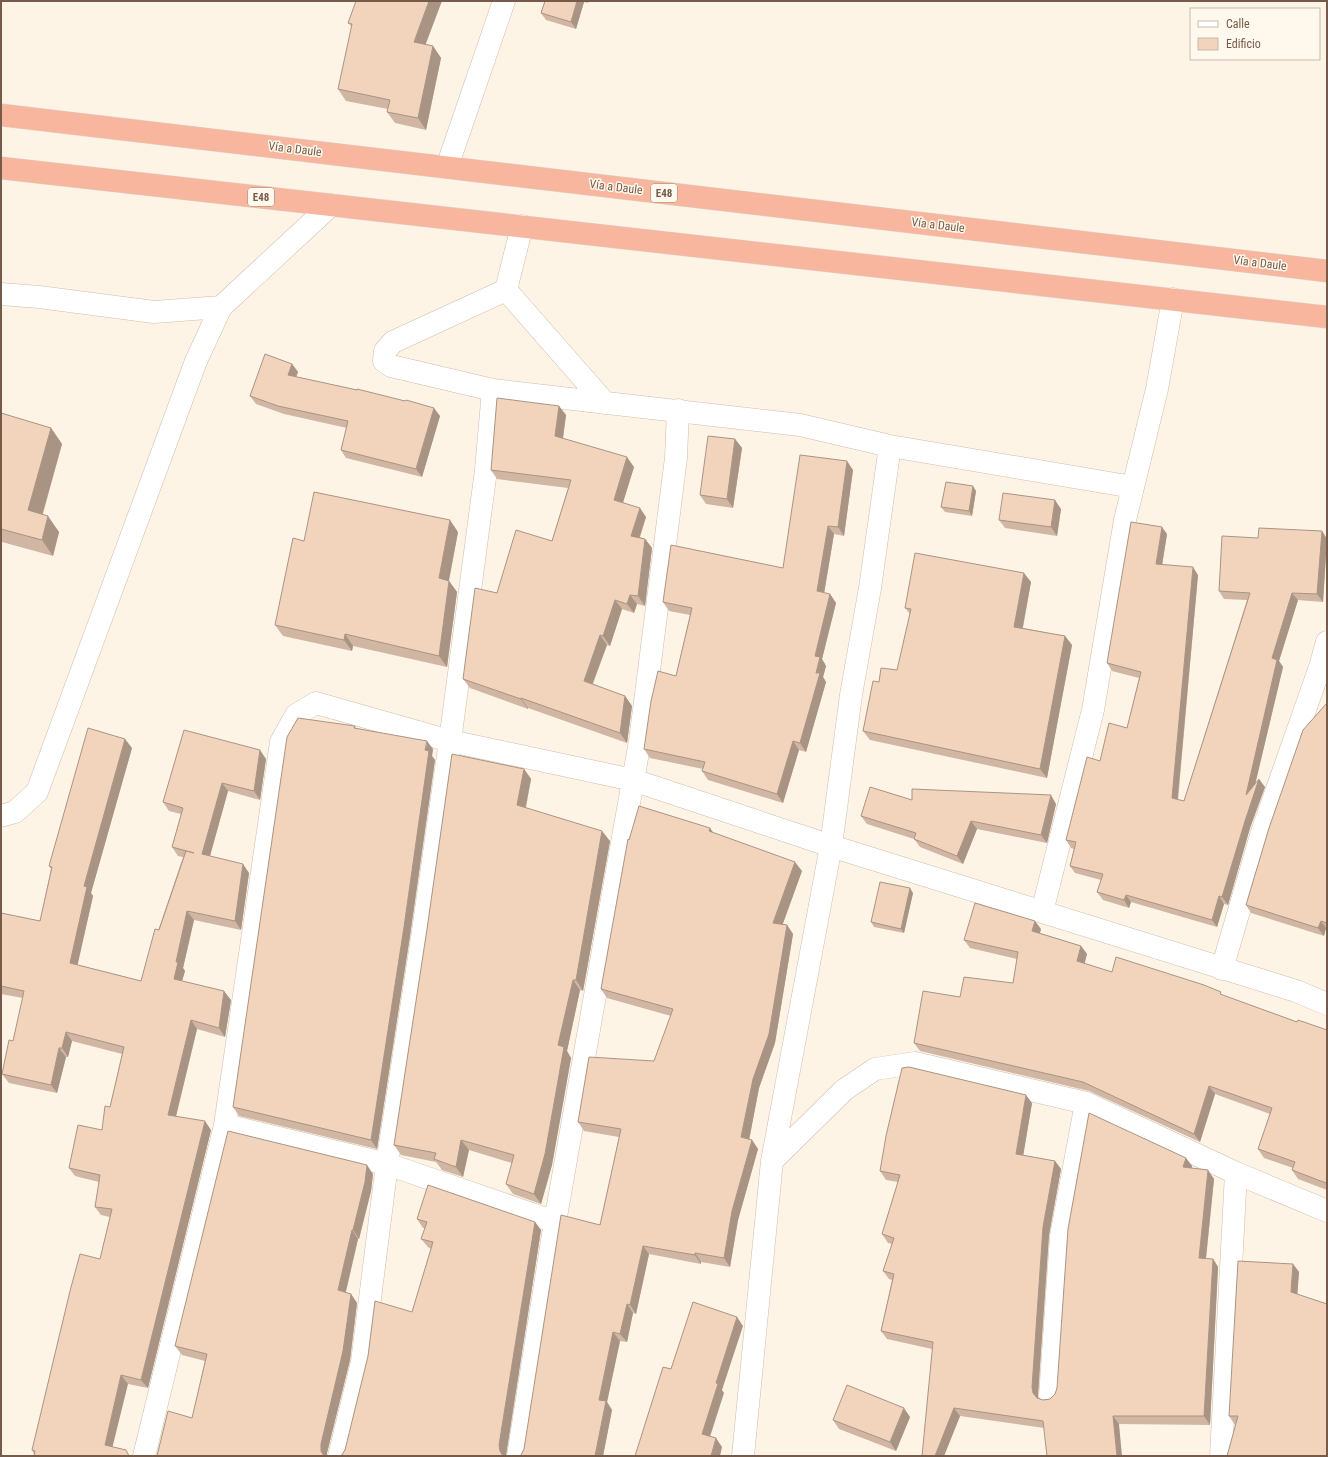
<svg xmlns="http://www.w3.org/2000/svg" width="1328" height="1457" font-family="'Roboto Condensed',sans-serif">
<rect width="100%" height="100%" fill="#fdf4e6"/>
<g fill="none" stroke-linecap="round" stroke-linejoin="round">
<g stroke="#cfbcac" stroke-width="23">
<path id="minor" d="M447,167l57,-166
M506,290l-113,52 -8,9 -1,10 7,5 102,24 307,35 90,21 -20,142 -19,107 -20,151 -59,315 -29,295
M506,290l99,113
M506,290l16,-64
M1,294l38,3 115,15 67,-5 110,-102
M890,446l243,41
M1,816l14,-4 22,-20 159,-431 25,-54
M1042,912l51,-202 32,-190 32,-131 16,-90
M1222,969l40,-137 58,-165 7,-25
M772,1161l72,-71 31,-21 40,-6 171,40 150,70 91,38
M555,1222l-168,-58 -162,-39 56,-383 15,-27 20,-12 134,38 183,39 198,66 465,145 31,13
M1050,1396l11,-160 25,-133
M144,1456l81,-331
M339,1456l23,-94 25,-198 35,-226 28,-197 36,-271 7,-80
M518,1456l37,-234 85,-481 36,-283 2,-48
M1221,1456l15,-283"/>
</g>
<g stroke="#dcd4d0" stroke-width="23">
<path id="highway" d="M1,115l1326,156
M1,168l1326,149"/>
</g>
<use href="#minor" stroke="#fff" stroke-width="22"/>
<use href="#highway" stroke="#f7b69d" stroke-width="22"/>
</g>
<path fill="#d0b6a3" d="M545,1h44l-1,2 -4,-1 -8,27 -30,-9 -5,-7z
M348,23l85,23 8,12 -15,72 -31,-7 -8,-11 1,-3 -42,-8 -8,-12 14,-62z
M292,364l6,8 -2,5 144,39 -18,61 -76,-19 -5,-8 6,-22 -63,-14 -28,-10 -6,-8z
M559,406l7,9 -3,23 71,29 -11,35 23,15 -6,20 5,2 7,9 -7,58 -8,-2 -3,9 -12,-4 -12,37 -3,-1 -14,39 32,12 7,10 -5,37 -99,-35v1l-58,-21 -7,-9 34,-86 55,-52 16,-53 -71,-9 -6,-9z
M1,413l50,15 11,16 -19,70 16,18 -6,24 -51,-14 -1,-2z
M735,439l7,9 -9,60 -27,-4 -6,-9z
M853,470l-9,66 -10,-2 -10,59 6,1 6,9 -14,56 4,7 -3,11 3,5 -20,70 -7,-2 -16,53 -75,-23 -6,-9 1,-2 -53,-11 -6,-9 32,-73 14,-61 -21,-4 -6,-9 120,-34z
M976,491l-4,25 -27,-4 -4,-5z
M1061,509l-4,27 -52,-8 -6,-8z
M1322,531l5,8 -4,63 -25,-2 -19,61 4,6 -28,117 10,3 -15,41 -22,77 -4,-1 -7,23 -86,-25 -2,6 -26,-8 -6,-8 4,-12 -26,-7 -5,-7 4,-17 -3,-1 -5,-8 34,-79 27,-33 12,-50 -27,-7 -5,-8 60,-129 -5,31 36,10 -20,225 6,1 63,-201 -23,-1 -5,-8 39,-53z
M458,532l-9,49 8,11 -10,75 -94,-21 -1,5 -69,-15 -8,-11 29,-84z
M1031,582l-8,46 42,8 7,9 -25,133 -177,-38 -7,-9 16,-49 18,-12 13,-56 -5,-6z
M1327,703v225h-1l-2,8 -73,-23 -5,-8z
M355,726l1,2 77,21 -1,7 3,4 -25,176 -33,213 -138,-33 -6,-9z
M132,748l-41,145 2,3 -16,69 64,16 42,-124 -5,-1 -6,-9 9,-33 -12,-3 -6,-9 103,-43 -6,41 -32,-9 -18,65 39,17 -8,57 -47,-10 -11,48 2,3 -3,10 49,19 -6,37 -28,-8 -21,88 35,13 -63,258 -20,-4 -94,70 -2,-4 68,-191 10,-42 -9,-2 -6,-8 4,-25 -24,-6 -6,-8 33,-38 8,-23 12,-53 -50,-13 -4,16h-2l-9,36 -48,-10 -7,-9 11,-33 10,-43 -22,-4v-81l39,8 11,-52 -2,-3z
M524,769l7,10 -5,29 84,33 -27,150 -3,-1 -13,61 4,7 -19,107 -11,39 -28,-10 -7,-10 6,-21 -43,-13 -6,27 -21,-7 -6,-8 -35,-7 -7,-10z
M912,800l144,4 -9,39 -70,-14 -14,35 -43,-17 -6,-8 -47,-15 -6,-8z
M710,828l3,5 89,38 -20,53 5,1 6,9 -18,109 -16,45 -10,51 3,1 6,9 -20,71 -8,47 -29,-5v2l-52,-10 -13,60 -3,-1 -6,29 -7,-1 -13,61 5,8 -9,46h-83l1,-1 3,-6 76,-224 19,-88 -35,-6 -6,-9 76,-61 17,-45 -64,-18 -6,-9 28,-149z
M913,893l-9,40 -30,-6 -3,-5z
M1041,929l-1,4 41,13 6,8 -3,10 28,8 112,24 73,26 30,8v160l-29,-11 -6,-9 1,-2 -29,-10 -6,-9 12,-35 -55,-20 -15,48 -111,-51 -169,-40 -6,-8 46,-46 53,-14 4,-24 -47,-11 -6,-8z
M1032,1103l-9,52 32,6 6,8 -12,66 -11,160v3l5,2 7,-1 5,-5 131,-236 6,8v2l22,11 -8,80h7l5,8 -8,158 -91,-1 -75,4 -84,-12 -16,40 -12,-107 -45,-10 -6,-8 11,-51 -3,-1 -6,-8 9,-27 -4,-1 -6,-9 16,-52 -12,-2 -6,-9z
M373,1174l-2,17 -12,48h-1l-12,53 5,2 6,9 -7,57 -23,93 -135,-35 13,-57 -23,-6 -7,-9z
M417,1219l118,3 6,8 -35,224 -164,1 70,-143 19,-63 -3,-2 -7,-8 4,-11h-2z
M1293,1264l6,8 -2,22 -62,131 -6,-9z
M910,1417l-14,34 -57,-22 -6,-9z"/>
<path fill="#a99484" d="M429,1h13l-20,53 -8,-12z
M577,1l7,1 -8,27 -5,-7z
M433,46l8,12 -15,72 -8,-12z
M292,364l6,8 -4,11 -6,-8z
M559,406l7,9 -4,30 -7,-9z
M434,408l6,8 -18,61 -6,-8z
M51,428l11,16 -23,82 -11,-16z
M735,439l7,9 -9,60 -6,-9z
M627,457l7,10 -13,42 -7,-9z
M847,461l6,9 -9,66 -6,-9z
M973,486l3,5 -4,25 -3,-5z
M1055,500l6,9 -4,27 -6,-9z
M640,508l6,9 -9,28 -6,-9z
M48,516l11,16 -6,24 -11,-16z
M450,520l8,12 -11,58 -8,-12z
M828,526l6,8 -11,66 -6,-9z
M1162,527l5,7 -6,38 -5,-8z
M1322,531l5,8 -4,63 -6,-8z
M645,539l7,9 -7,58 -7,-10z
M1193,567l5,8 -21,231 -5,-8z
M1024,573l7,9 -10,54 -7,-9z
M449,581l8,11 -10,75 -8,-11z
M1292,593l6,7 -19,61 4,6 -32,135 -5,-7 26,-137z
M830,594l6,9 -14,56 4,7 -3,11 3,5 -20,70 -6,-9 16,-70 -1,-17z
M630,595l7,9 -3,9 -7,-9z
M615,600l7,9 -12,37 -7,-10z
M345,634l8,12 -1,5 -8,-11z
M600,635l7,10 -17,45 -6,-9z
M1065,636l7,9 -25,133 -7,-9z
M625,696l7,10 -5,37 -7,-10z
M521,698l7,10v1l-7,-10z
M125,739l7,9 -41,145 2,3 -17,76 -6,-9 14,-77z
M427,741l6,8 -1,7 3,4 -25,176 -33,213 -6,-9z
M793,741l6,9 -16,53 -6,-9z
M260,750l6,9 -6,41 -6,-9z
M524,769l7,10 -7,36 -7,-10z
M1259,779l6,8 -15,41 -22,77 -6,-8 23,-76z
M222,783l6,8 -20,72 -6,-9z
M1051,795l5,9 -9,39 -6,-8z
M971,821l6,8 -14,35 -6,-8z
M710,828l6,9 -7,-6z
M602,831l8,10 -27,150 -7,-11z
M795,862l7,9 -22,61 -7,-9z
M243,864l6,9 -8,57 -6,-9z
M910,888l3,5 -9,40 -3,-4z
M1126,895l5,7 -2,6 -5,-8z
M1219,896l5,8 -7,23 -5,-7z
M187,911l7,9 -11,48 2,3 -5,17 -6,-9 2,-17z
M1035,921l6,8 -3,10 -6,-8z
M1321,921l5,7 -2,8 -6,-8z
M787,925l6,9 -18,109 -16,45 -11,58 -7,-9 12,-58z
M1081,946l6,8 -4,16 -6,-9z
M573,980l7,10 -13,61 4,7 -19,107 -11,39 -7,-10 24,-149z
M224,991l7,9 -6,37 -6,-9z
M191,1020l6,9 -23,95 -6,-9z
M66,1032l6,9 -4,16 -6,-9z
M59,1048l7,9 -9,36 -6,-8z
M1209,1086l6,8 -15,48 -6,-8z
M1026,1095l6,8 -10,60 -6,-9z
M205,1121l6,9 -63,258 -7,-8z
M461,1140l8,10 -6,27 -7,-10z
M752,1140l6,9 -20,71 -8,47 -6,-9 8,-47z
M1186,1158l6,8 -3,10 -6,-9z
M1055,1161l6,8 -12,66 -11,160 1,7 -6,-9 -1,-6 11,-160z
M367,1165l6,9 -2,17 -12,48 -6,-9z
M1208,1170l6,9 -9,88 -6,-9z
M535,1222l6,8 -35,226h-3l-3,-5 -1,-6z
M352,1230l6,9 -14,60 -6,-9z
M643,1246l6,8 -13,60 -6,-9z
M695,1253l6,9v2l-6,-9z
M1213,1259l5,8 -8,158 -6,-9z
M1293,1264l6,8 -2,28 -6,-8z
M351,1294l6,9 -7,57 -23,93v3h-3l-3,-5v-7z
M627,1304l6,9 -6,29 -7,-8z
M737,1317l6,9 -21,64 2,3 -16,50 -6,-9 14,-51z
M613,1332l7,9 -13,61 5,8 -9,46h-8l4,-56z
M121,1375l7,9 -17,69 -6,-8z
M904,1408l6,9 -14,34 -6,-9z
M954,1408l6,8 -16,40h-9z
M1113,1416l6,8 3,32h-5z
M716,1438l6,9 -2,9h-9z"/>
<path fill="#f2d4bd" stroke="#a99484" d="M356,1h73l-15,41 19,4 -15,72 -31,-6 3,-12 -52,-11 14,-65 -4,-1z
M545,1h32l-6,21 -30,-9z
M265,354l27,10 -4,11 69,15v-1l48,12 1,-1 28,8 -18,61 -75,-19 7,-29 -70,-15 -28,-10z
M497,398l62,8 -4,30 72,21 -13,43 26,8 -9,28 14,3 -7,57 -8,-1 -3,9 -12,-4 -12,36 -3,-1 -16,46 41,15 -5,37 -99,-35v1l-58,-20 12,-91 22,5 19,-63 36,11 19,-61 -80,-10z
M1,413l50,15 -23,82 20,6 -6,24 -41,-11z
M708,436l27,3 -8,60 -27,-4z
M800,455l47,6 -9,66 -10,-1 -11,65 13,3 -15,62 5,1 -4,16h4l-20,70 -7,-2 -16,53 -75,-23 3,-9 -61,-13 7,-48 7,-30 18,5 16,-68 -29,-6 8,-57 112,23z
M946,482l27,4 -4,25 -28,-4z
M314,492l136,28 -11,58 10,3 -10,75 -94,-22 -1,6 -69,-15 18,-87 11,3z
M1003,493l52,7 -4,27 -52,-7z
M1131,522l31,5 -6,37 37,3 -21,231 12,3 66,-208 -31,-2 3,-55 36,2 1,-10 63,3 -5,63 -25,-1 -20,65 5,2 -31,135 13,-16 -14,42 -23,76 -3,-1 -7,24 -86,-25 -2,5 -27,-8 6,-18 -33,-8 6,-24 -10,-2 21,-83 13,4 9,-38 18,5 14,-56 -34,-9z
M915,553l109,20 -10,54 51,9 -25,133 -177,-38 10,-50 6,1 2,-14 16,2 14,-61 -6,-1z
M1327,703v220l-6,-2 -3,7 -72,-23 23,-77 34,-98z
M298,718l57,8 -1,2 73,13 -2,9 4,1 -25,176 -33,213 -138,-33 54,-370z
M88,728l37,11 -41,147 3,1 -17,76 71,18 14,-52 4,1 27,-79 8,2 -22,-6 11,-39 -20,-6 21,-72 76,20 -6,41 -32,-8 -20,71 41,10 -8,57 -48,-10 -11,51h2l-4,17 50,12 -5,37 -28,-8 -23,95 37,6 -64,259 -20,-5 -16,70 21,5 3,6h-95l1,-5 -3,-1 38,-159 10,-37 20,5 12,-50 -17,-2 5,-32 -31,-7 9,-43 24,5 3,-24 5,1 14,-60 -58,-15 -4,16h-3l-8,37 -49,-11 7,-34 4,1 11,-50 -23,-5v-73l39,8 12,-54 -3,-1z
M452,754l72,15 -7,36 85,26 -26,149h-3l-15,65 6,2 -19,107 -11,40 -28,-10 8,-29 -53,-15 -5,27 -22,-8 2,-6 -42,-8 33,-216z
M870,787l42,13v-11l139,6 -10,40 -70,-14 -14,35 -43,-17 2,-6 -55,-17z
M639,806l71,22 -1,3 86,31 -22,61 14,2 -18,109 -16,45 -12,58 11,3 -20,71 -8,47 -29,-5v2l-52,-9 -13,59 -3,-1 -7,30 -7,-2 -14,68 7,1 -11,55h-75l1,-1 3,-6 37,-234 39,10 21,-96 -43,-7 11,-65 65,4 19,-52 -72,-20 27,-150 1,1z
M880,882l30,6 -9,41 -30,-7z
M975,903l60,18 -3,10 49,15 -4,15 35,11 4,-15 88,28 17,7 -1,2 77,28 1,-2 29,10v149l-1,4 -34,-13 3,-8 -37,-13 14,-41 -63,-22 -15,48 -111,-52 -169,-39 9,-52 37,6 4,-20 49,6 5,-31 -54,-12z
M909,1067l117,28 -10,59 39,7 -12,66 -11,160 1,6 4,5 6,2 7,-1 5,-5 2,-6 11,-159 21,-116 97,45 -3,9 25,3 -9,88 14,1 -9,157h-91l4,40h-70l-4,-35 -89,-13 -19,48h-13l11,-114 -52,-11 13,-57 -11,-3 11,-33 -12,-4 18,-59 -20,-4 6,-35 16,-68z
M228,1131l139,34 -2,17 -12,48h-1l-14,60 13,4 -8,57 -22,93v7l3,5h-167l11,-45 24,7 15,-64 -32,-8z
M428,1185l107,37 -36,223 1,6 3,5h-162l4,-6 23,-94 7,-55 37,11 21,-70 -12,-3 6,-17 -10,-3z
M1238,1261l55,3 -2,28 36,12v152h-100l11,-40h-9z
M693,1302l44,15 -21,66 2,1 -16,50 14,4 -5,18h-76l28,-89 8,2z
M847,1385l57,23 -14,34 -57,-22z"/>
<g text-anchor="middle" dominant-baseline="central" stroke-width="3" stroke-linejoin="round" paint-order="stroke">
<g fill="#fff8ed" stroke="#a08a7b" stroke-width="1">
<rect x="651" y="184" width="26" height="18" rx="3"/>
<rect x="248" y="188" width="26" height="18" rx="3"/>
</g>
<g font-size="11" font-weight="bold" fill="#775b4a">
<text x="664" y="193">E48</text>
<text x="261" y="197">E48</text>
</g>
<g font-size="12" fill="#775b4a" stroke="#fff8ed">
<text transform="translate(295 149) rotate(7)">Vía a Daule</text>
<text transform="translate(616 187) rotate(7)">Vía a Daule</text>
<text transform="translate(938 225) rotate(7)">Vía a Daule</text>
<text transform="translate(1260 263) rotate(7)">Vía a Daule</text>
</g>
</g>
<rect width="1328" height="1457" fill="none" stroke="#775b4a" stroke-width="4"/>
<rect x="1190" y="8" width="130" height="52" fill="#fff8ed" stroke="#c9b9ac"/>
<rect x="1198" y="21" width="20" height="6" fill="#ffffff" stroke="#c9b9ac"/>
<text x="1226" y="28" font-size="12" fill="#775b4a">Calle</text>
<rect x="1198" y="38" width="20" height="12" fill="#f2d4bd" stroke="#c9b9ac"/>
<text x="1226" y="48" font-size="12" fill="#775b4a">Edificio</text>
</svg>
